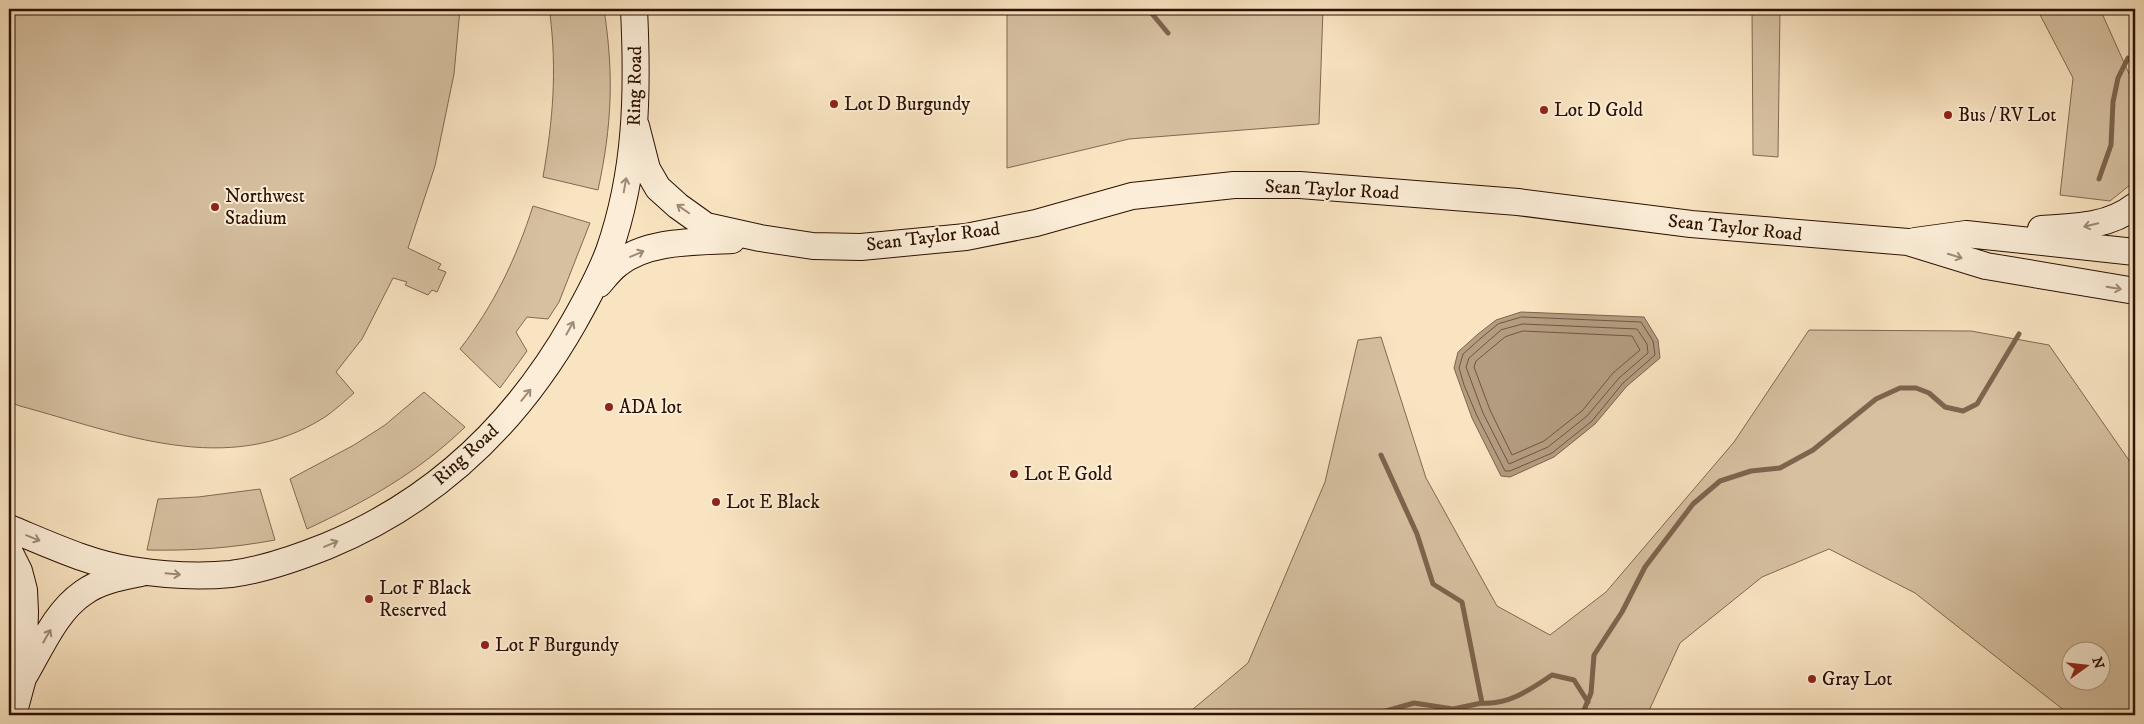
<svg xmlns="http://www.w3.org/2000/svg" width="2144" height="724" font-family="'IM FELL DW Pica',serif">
<rect width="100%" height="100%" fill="#f9e4c1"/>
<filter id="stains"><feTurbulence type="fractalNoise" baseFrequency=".004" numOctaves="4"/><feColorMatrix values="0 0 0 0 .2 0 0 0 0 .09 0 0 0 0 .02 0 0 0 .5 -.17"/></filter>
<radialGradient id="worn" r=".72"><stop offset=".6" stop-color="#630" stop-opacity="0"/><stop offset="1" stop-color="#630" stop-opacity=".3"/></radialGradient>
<path fill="#d6c0a0" stroke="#816850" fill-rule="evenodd" d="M9,9h451l-6,65 -19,92 -27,82 33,16 -3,5 8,3 -9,20 -5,-2 -4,5 -23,-10 2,-3 -14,-4 -31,61 -26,33 18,21c-9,8 -19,17 -29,24 -97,62 -205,16 -305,-11l-11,-4z
M575,9h29c10,66 8,116 -6,181l-55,-13c10,-57 14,-106 7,-163z
M1007,9h316l-4,115 -190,15 -122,29z
M1752,9h28l-2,148 -25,-2z
M2037,9h63l35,78v94l-25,20 -50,-6 13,-117z
M533,206l57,17 -31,79 -11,17 -21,-2 -11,15 11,19 -27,37 -40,-39c34,-44 56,-90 73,-143z
M1809,330l162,1 78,14 86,124v246h-65l-155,-122 -86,-44 -67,28 -82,66 -33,72h-461l62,-52 77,-181 33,-142 23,-3 45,141 71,128 53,29 56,-43 128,-150zM2072,652h30v30h-30z
M424,392l41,35c-46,45 -100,75 -158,102l-17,-50 64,-34 31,-20z
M260,489l15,51c-43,8 -84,11 -128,10l11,-51 40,-2z"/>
<path fill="#b39c80" stroke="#7d644d" d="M1521,312l123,5 14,23 2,18 -33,28 -32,38 -41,33 -44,20 -9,-1 -29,-58 -18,-50 4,-16 20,-18 18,-14z"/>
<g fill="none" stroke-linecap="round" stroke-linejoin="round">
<path stroke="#705640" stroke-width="1" d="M1522,317l119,5 12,19 2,14 -32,28 -31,38 -40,32 -42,18h-5l-28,-55 -13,-31 -5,-17 4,-14 18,-16 17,-14z
M1523,324l114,5 10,15 1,9 -29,25 -32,38 -39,31 -39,17 -26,-51 -17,-46 3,-9 32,-28z
M1523,331l109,5 8,14 -27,23 -31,38 -38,30 -32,14 -22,-45 -16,-43 2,-6 29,-24z"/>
<path stroke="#7d644d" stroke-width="5" d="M1148,9l20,24
M2099,179l12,-34 2,-43 5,-24 10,-20
M1381,455l36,79 16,50 29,18 20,101c27,2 49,-14 70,-28l22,5 14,22
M1372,715l42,-12 39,6 29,-6
M1582,715l9,-22 3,-38 28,-43 23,-45 48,-63 27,-23 31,-10 29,-3 33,-18 63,-51 24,-11h16l13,5 16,14 18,4 14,-7 42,-70"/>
<g stroke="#2c1001" stroke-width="28">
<path id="secondary" d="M636,126l11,43 11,19 20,18 28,20 54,12 53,8 48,1 105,-10 70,-14 96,-27 102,-11h66l218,17 173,22 217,18 78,24 149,25
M2041,229c33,-2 67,-2 94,-23
M1915,241l51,-7 169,18
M599,284c6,-7 12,-15 19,-20 29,-24 78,-22 114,-24
M9,528c39,16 81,36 123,42 32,5 67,7 99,4 33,-4 66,-16 96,-28 109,-45 189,-122 247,-224 13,-23 26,-47 35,-71 28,-80 29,-159 25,-242
M9,551l10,20 5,19 1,22 -2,66 -10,37
M23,678c17,-28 32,-66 60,-85 16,-12 38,-16 58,-20"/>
</g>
<use href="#secondary" stroke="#fbedd7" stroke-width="26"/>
</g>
<defs><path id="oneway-shaft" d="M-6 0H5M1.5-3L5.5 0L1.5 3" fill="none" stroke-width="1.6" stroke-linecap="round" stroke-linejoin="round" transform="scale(1.25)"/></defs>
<g stroke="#9e8a77">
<use href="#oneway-shaft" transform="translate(625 185) rotate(-80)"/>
<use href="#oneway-shaft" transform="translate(683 209) rotate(-145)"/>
<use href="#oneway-shaft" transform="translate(2091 225) rotate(166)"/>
<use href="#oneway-shaft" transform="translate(637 254) rotate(-23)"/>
<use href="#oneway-shaft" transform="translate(1955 256) rotate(17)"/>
<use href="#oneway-shaft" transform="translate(2114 288) rotate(10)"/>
<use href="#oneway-shaft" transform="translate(570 328) rotate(-61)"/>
<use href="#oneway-shaft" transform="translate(526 395) rotate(-51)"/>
<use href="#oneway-shaft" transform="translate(33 538) rotate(22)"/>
<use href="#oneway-shaft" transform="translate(331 544) rotate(-23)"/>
<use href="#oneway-shaft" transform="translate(173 574) rotate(5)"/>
<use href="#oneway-shaft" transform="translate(47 636) rotate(-60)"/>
</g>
<g fill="#8f2418" stroke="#fbedd7" stroke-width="2">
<circle cx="834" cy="104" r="5"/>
<circle cx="1544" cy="110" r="5"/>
<circle cx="1948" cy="115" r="5"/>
<circle cx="215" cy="207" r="5"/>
<circle cx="609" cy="407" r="5"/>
<circle cx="1014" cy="474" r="5"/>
<circle cx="716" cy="502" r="5"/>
<circle cx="369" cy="599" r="5"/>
<circle cx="485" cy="645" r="5"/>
<circle cx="1812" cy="679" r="5"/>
</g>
<g text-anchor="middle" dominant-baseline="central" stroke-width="4" stroke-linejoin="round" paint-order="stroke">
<g font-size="19" fill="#2c1001" stroke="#fbedd7">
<text transform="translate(635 86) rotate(-89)">Ring Road</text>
<text transform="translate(1332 190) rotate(3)">Sean Taylor Road</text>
<text transform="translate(1735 228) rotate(6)">Sean Taylor Road</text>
<text transform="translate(933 237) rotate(-7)">Sean Taylor Road</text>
<text transform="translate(466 455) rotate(-42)">Ring Road</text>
</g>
<g font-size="19" fill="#2c1001" stroke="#fbedd7" text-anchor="start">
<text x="844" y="104">Lot D Burgundy</text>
<text x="1554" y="110">Lot D Gold</text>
<text x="1958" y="115">Bus / RV Lot</text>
<text x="225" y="196">Northwest<tspan x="225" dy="22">Stadium</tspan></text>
<text x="619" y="407">ADA lot</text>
<text x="1024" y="474">Lot E Gold</text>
<text x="726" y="502">Lot E Black</text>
<text x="379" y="588">Lot F Black<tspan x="379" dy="22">Reserved</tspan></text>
<text x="495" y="645">Lot F Burgundy</text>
<text x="1822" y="679">Gray Lot</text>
</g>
</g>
<rect width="2144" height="724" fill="none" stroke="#f9e4c1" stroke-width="30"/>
<rect x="10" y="10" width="2124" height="704" fill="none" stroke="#2c1001" stroke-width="2.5"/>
<rect x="15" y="15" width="2114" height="694" fill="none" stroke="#2c1001"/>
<g transform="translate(2086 666) rotate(75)"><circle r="24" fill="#fbedd7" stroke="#a89581"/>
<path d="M0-4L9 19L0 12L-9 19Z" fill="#8f2418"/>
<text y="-8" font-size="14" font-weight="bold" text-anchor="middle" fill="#2c1001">N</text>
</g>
<rect width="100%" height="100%" filter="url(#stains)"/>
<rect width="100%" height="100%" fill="url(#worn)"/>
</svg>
